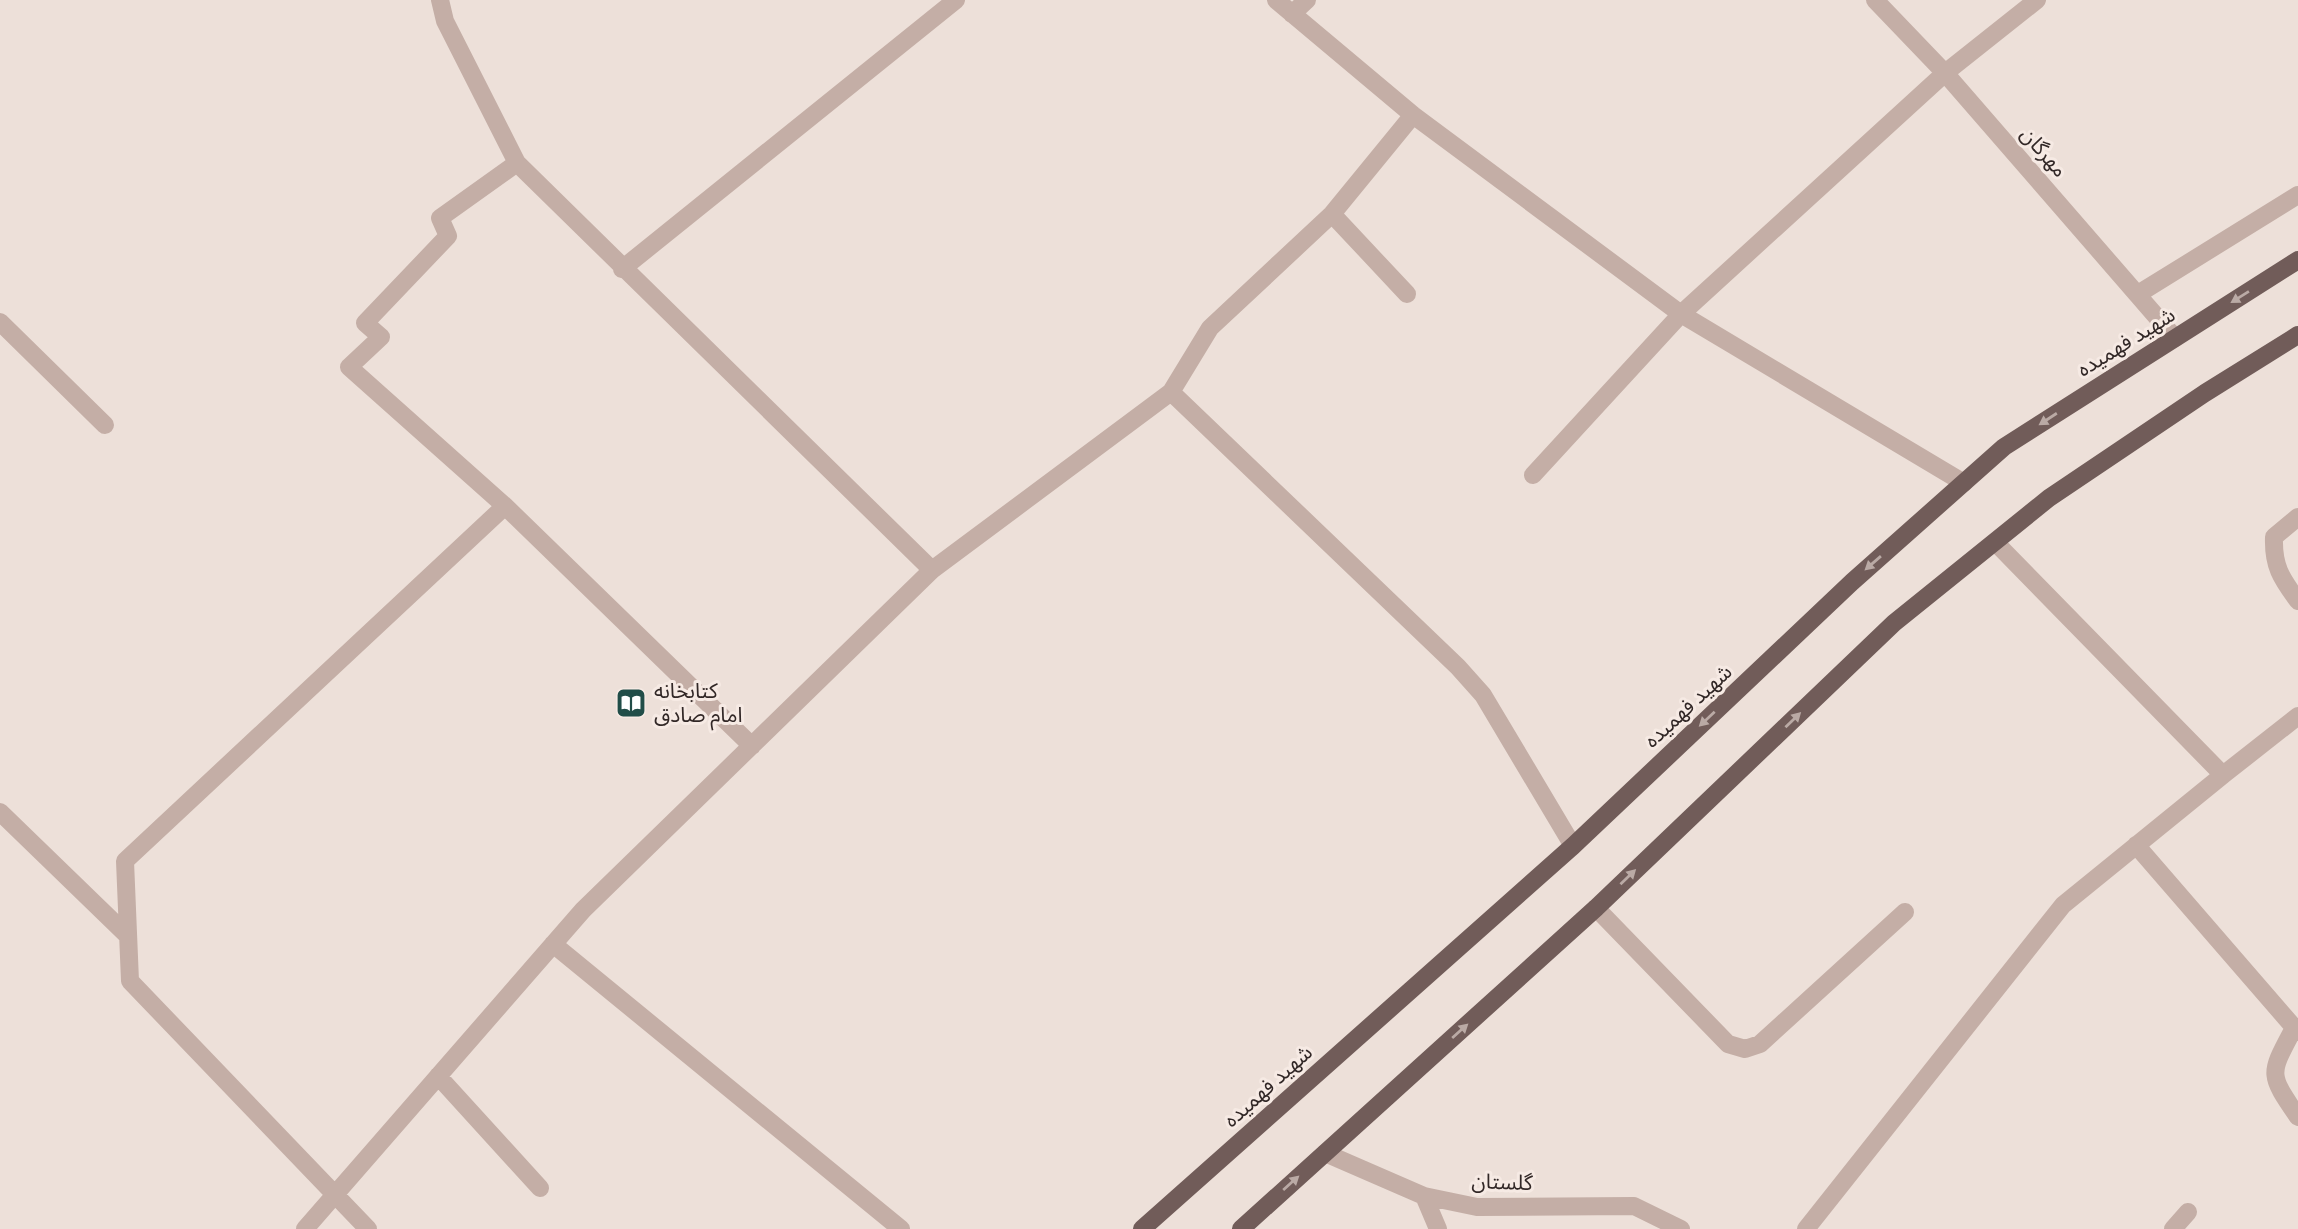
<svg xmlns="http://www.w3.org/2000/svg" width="2298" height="1229" font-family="'Roboto Condensed','Noto Sans Arabic',sans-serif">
<rect width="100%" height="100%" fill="#ede0d9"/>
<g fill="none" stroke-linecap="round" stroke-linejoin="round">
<path stroke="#c4aea6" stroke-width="18" d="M440,0l5,21 72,142 415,407
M1276,0l137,115 268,199 283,169
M1875,0l70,73 230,265
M1292,14l15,-14
M1332,214l75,80
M622,269l334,-269
M2138,294l160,-99
M0,322l105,103
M1171,392l287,275 25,28 90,151
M1533,475l148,-161 264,-241 92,-73
M505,506l-156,-139 32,-30 -16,-14 83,-87 -8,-18 77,-55
M2298,517l-24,20c-1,29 7,41 24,64
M2223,775l75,-59
M0,812l128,124
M2136,845l162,187
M1596,908l132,136 17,5 15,-5 145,-132
M553,944l348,285
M2294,1028c-25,47 -26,45 4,89
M438,1076l102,112
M1325,1153l99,43 53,11 157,-1 47,23
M1424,1196l14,33
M305,1229l278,-319 349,-340 239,-178 39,-64 122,-114 81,-99
M368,1229l-238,-248 -5,-120 380,-355 247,240
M1806,1229l257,-324 160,-130 -228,-233
M2173,1229l15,-17"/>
<path stroke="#715c59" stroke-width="18" d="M1142,1229l431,-383 279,-264 152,-135 294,-187
M1241,1229l355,-321 298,-285 155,-125 156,-105 93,-58"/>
</g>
<defs><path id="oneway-solid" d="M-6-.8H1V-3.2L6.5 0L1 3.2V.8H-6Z" transform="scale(1.75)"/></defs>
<g fill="#baaaa5">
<use href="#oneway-solid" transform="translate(2240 297) rotate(148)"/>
<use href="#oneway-solid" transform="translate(2048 419) rotate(147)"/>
<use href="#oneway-solid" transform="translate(1873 563) rotate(139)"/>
<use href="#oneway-solid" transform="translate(1707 719) rotate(137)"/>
<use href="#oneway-solid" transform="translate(1793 720) rotate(-44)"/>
<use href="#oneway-solid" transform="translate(1628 877) rotate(-44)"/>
<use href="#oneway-solid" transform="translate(1460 1031) rotate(-42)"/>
<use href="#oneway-solid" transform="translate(1291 1183) rotate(-42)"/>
</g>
<defs>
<g id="library-square" transform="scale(1.575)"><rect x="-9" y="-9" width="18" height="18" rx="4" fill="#214d48" stroke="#f6eae4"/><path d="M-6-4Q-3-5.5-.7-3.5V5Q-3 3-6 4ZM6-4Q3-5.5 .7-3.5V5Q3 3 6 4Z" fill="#fff"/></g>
</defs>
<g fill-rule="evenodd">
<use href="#library-square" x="631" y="703"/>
</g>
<g text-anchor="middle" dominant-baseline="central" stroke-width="6" stroke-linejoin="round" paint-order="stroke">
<g font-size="21" fill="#312726" stroke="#f6eae4">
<text transform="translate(2044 152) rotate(49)">مهرگان</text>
<text transform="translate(2126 342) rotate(-32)">شهید فهمیده</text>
<text transform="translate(1688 706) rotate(-43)">شهید فهمیده</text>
<text transform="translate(1268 1086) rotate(-42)">شهید فهمیده</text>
<text transform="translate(1502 1182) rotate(2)">گلستان</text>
</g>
<g font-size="21" fill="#312726" stroke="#f6eae4" text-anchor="start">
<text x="654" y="691">کتابخانه<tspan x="654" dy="24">امام صادق</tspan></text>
</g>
</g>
</svg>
